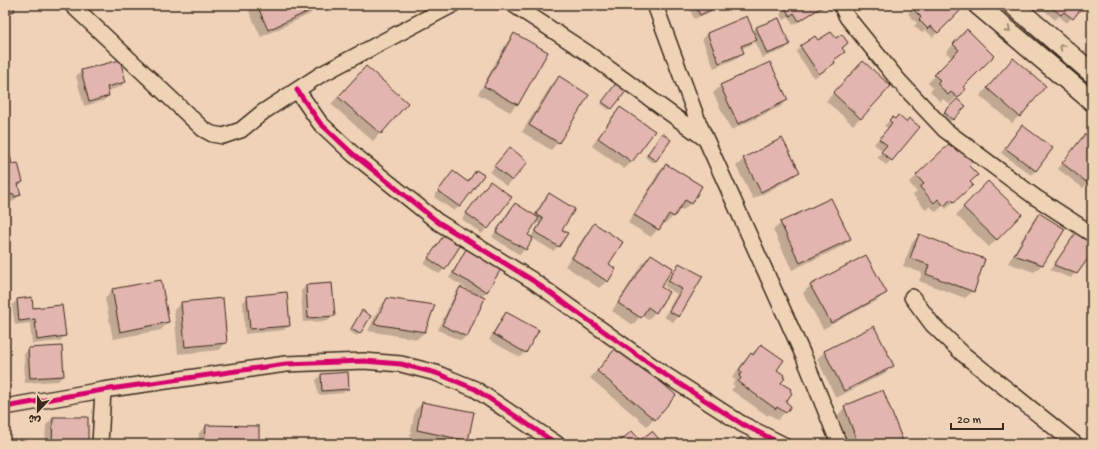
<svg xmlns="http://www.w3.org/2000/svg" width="1097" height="449" font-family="'Gochi Hand','Playpen Sans Arabic',sans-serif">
<rect width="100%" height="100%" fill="#f0d2b8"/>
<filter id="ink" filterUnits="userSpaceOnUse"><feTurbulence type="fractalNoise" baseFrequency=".025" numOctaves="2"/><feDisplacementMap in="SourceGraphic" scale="8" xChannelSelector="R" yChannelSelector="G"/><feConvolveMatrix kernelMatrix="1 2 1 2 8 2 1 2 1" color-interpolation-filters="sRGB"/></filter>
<g filter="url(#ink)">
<path fill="#0003" fill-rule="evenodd" d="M5,5h7l2,6 -9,8z
M246,5h70l1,2 -7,7 -49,23z
M688,5h31l-4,5 -21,9z
M781,5h41v1l-5,5 -24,14 -4,-8 -5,3 -4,-6 4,-4z
M865,5h15l-7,7z
M916,5h36l6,6 -25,26 -8,-7 -3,3 -8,-7 3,-3 -9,-9z
M1042,5h41l-16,18 -8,-7 -4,4 -14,-13z
M746,18l6,14 4,-4 22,-9 11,26 -5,5 -22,8 -8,-17 -4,4 -9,4 2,4 -5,5 -24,10 -12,-29 5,-6z
M967,31l-5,56 2,2 -14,15 -7,-5 -3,3 -10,-11 3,-3 -5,-5 24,-25 -6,-6z
M514,34l3,70 -7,8 -32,-18 29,-52z
M1092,36v8l-4,-4z
M836,40l11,3 -5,6 2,3 -11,9 1,2 -5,5 -15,10 -18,-26 5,-5z
M119,61l6,21 -5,5 -13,4 1,5 -5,5 -19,5 -8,-30 5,-5z
M366,67l41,36 -34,38 -42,-37z
M1005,67l14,49 -7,7 -32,-27z
M855,69l5,49 -7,7 -27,-24z
M559,78l-1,64 -7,8 -29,-18 29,-47z
M615,86l-4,22 -2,2 -8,-6z
M721,86l66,14 -7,7 -49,23 -18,-37z
M957,100l7,6 -14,16 -7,-7z
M620,108l12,54 -8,7 -32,-23 21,-31z
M892,118l2,2 -3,40 -5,5 -9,-8 6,-6 -9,-7 14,-16 -4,-2z
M1017,131l19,39 -5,5 -30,-22z
M660,136l10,4 -17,23 -8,-6z
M1080,140h12v38l-9,10 -25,-19z
M949,146l19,20 1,16 -5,10 -18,17 -3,-3 -7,6 -6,-6 -4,4 -13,-15 4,-3 -8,-9z
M510,148l17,14 -21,24 -16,-14z
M5,153l17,29 -4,5 2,8 -8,7 -5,2 -1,-3 -1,1z
M744,159l54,13 -7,7 -38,20 -17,-33z
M666,165l25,38 -8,7 -4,-2 -5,8 -8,7 -3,-1 -5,7 -7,8 -23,-14 30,-50z
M476,171l-17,35 -5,5 -20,-14 14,-20 19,5z
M988,183l33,31 -32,33 -33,-32z
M485,188l25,10 -28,36 -20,-15z
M549,194l12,36 -3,16 -5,5 -21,-13 -12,17 -28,-18 18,-28 5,-5 19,12 10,-17zM536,222l3,2 -9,14 -3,-2z
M1039,214l25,15 -22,36 -8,7 -26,-9 24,-41z
M781,223l69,16 -7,7 -51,24 -19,-40z
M595,225l13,39 -1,17 -8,7 -34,-22 22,-34z
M1078,232l14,11v9l-21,26 -21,-8 23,-33z
M919,235l54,56 -8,7 -46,-17 3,-8 -19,-7 9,-23z
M444,236v33l-5,5 -15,-10 15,-23z
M467,251l20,40 -6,6 -15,39 -5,5 -23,-11 17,-37 5,-5 16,7v-1l-27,-16 13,-22z
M651,255l9,32 8,5 -13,20 -7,8 -7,-5 -8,10 -21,-14 31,-49z
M679,264l22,13 -23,40 -5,5 -9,-5 13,-23 -13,-8 10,-17z
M160,281l8,41 -7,8 -48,9 -8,-41 7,-8z
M306,286l28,29 -6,6 -25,1 -2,-31z
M810,286l75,7 -7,7 -55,29 -20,-36z
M248,297l41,28 -5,5 -39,4 -2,-32z
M31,298l1,11 33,27 -5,5 -28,3 -2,-21 -15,2 -3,-20 5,-5z
M222,299l4,44 -7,7 -41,4 -4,-44 7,-7z
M388,299l37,33 -8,7 -49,-8 12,-25z
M506,313l19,39 -5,5 -31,-17 12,-22z
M360,314l10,2 -13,20 -8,-5z
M874,328l19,37 -8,8 -49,25 -19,-39 7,-7z
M761,345l15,25 8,33 6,3 -12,14 -9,-6 -1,2 -37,-26 4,-4 -3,-2 4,-4 -4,-2 11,-16z
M29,349l34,27 -5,5 -33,2 -1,-29z
M611,354l43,65 -7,7 -57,-48z
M321,375l27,13 -5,5 -25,2 -2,-15z
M423,403l44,37 -4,4h-21l-32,-7 5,-27z
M845,407l58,37h-55l-10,-29z
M53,418l34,26h-42l1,-19z
M206,426l52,1v17h-60l1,-11z"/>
<path fill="#e2b5ae" stroke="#3b2a1e" d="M5,5h8l2,6 -10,3z
M257,5h60l1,2 -50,23z
M695,5h25l-20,10z
M789,5h34l1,1 -25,15 -5,-8 -4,3 -5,-8z
M915,5h39l6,6 -22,22 -8,-7 -2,3 -9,-9 2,-3 -9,-9z
M1048,5h36l-11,14 -9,-7 -3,3z
M747,16l10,24 -16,6 3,7 -25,10 -12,-30z
M779,18l11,27 -23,9 -11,-27z
M967,29l27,27 -31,31 3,2 -8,9 -7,-6 -3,3 -11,-12 3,-3 -6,-5 25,-25 -6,-6z
M831,32l5,6 6,-4 6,9 -6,5 3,4 -11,8 1,3 -16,11 -19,-28 15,-10 3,4z
M514,33l34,19 -30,53 -34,-19z
M1013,58l33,28 -26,31 -33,-29z
M120,60l6,22 -19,5 2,9 -20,6 -8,-32z
M863,61l28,25 -30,33 -28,-26z
M770,62l18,38 -50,24 -18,-39z
M366,66l42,37 -27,31 -43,-37z
M559,76l30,19 -30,48 -30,-18z
M617,82l10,8 -15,19 -10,-7z
M957,99l9,7 -13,14 -9,-8z
M620,107l35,24 -23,31 -34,-24z
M898,115l8,7 3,-4 11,9 -28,34 -11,-9 6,-7 -8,-6 13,-16 -3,-3 3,-3 3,2z
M1022,125l31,23 -17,23 -31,-23z
M662,133l9,7 -15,21 -9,-6z
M1085,134l7,5v41l-3,4 -27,-21z
M782,138l18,34 -39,20 -18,-34z
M949,144l8,8 4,-3 12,13 -4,4 9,9 -8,7 3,3 -19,17 -3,-3 -7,7 -6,-7 -4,4 -14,-16 4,-3 -8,-9z
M510,147l18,15 -16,19 -18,-15z
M9,151l3,13 6,-1 5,19 -5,2 3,11 -7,2v-3l-9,3v-45z
M666,164l36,22 -10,18 -7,-4 -11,17 -5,-3 -10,16 -25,-15z
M476,170l8,5 -24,32 -22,-16 15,-20 15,11z
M490,181l22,16 -24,32 -22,-16z
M988,181l34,33 -25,26 -34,-33z
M549,193l26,16 -13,21 6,3 -9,14 -24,-15 8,-13 -7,-5z
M831,198l20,41 -51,24 -20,-41z
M515,203l24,15 -11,17 5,3 -7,12 -30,-18z
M1039,213l26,16 -22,36 -29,-10z
M594,223l29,19 -14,22 7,5 -8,13 -36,-24z
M1077,231l15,11v11l-15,21 -23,-9z
M919,234l66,25 -11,33 -48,-18 3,-9 -19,-7z
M444,235l16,11 -15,24 -17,-12z
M466,249l35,20 -14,23 -34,-19z
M651,254l22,14 -12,19 8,5 -13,21 -8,-6 -7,11 -23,-15z
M866,255l21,38 -56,30 -21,-38z
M679,263l24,13 -24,41 -10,-6 13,-22 -14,-8z
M161,280l8,42 -49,10 -8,-43z
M332,283l3,33 -27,2 -2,-33z
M460,287l25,11 -18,39 -25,-12z
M287,292l3,34 -40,3 -3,-33z
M32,297l1,11 29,-3 4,31 -29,4 -2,-21 -16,2 -2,-22z
M223,298l4,45 -42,4 -4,-45z
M387,298l48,7 -10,27 -51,-8z
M362,310l9,6 -11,18 -9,-5z
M506,312l33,18 -13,23 -33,-19z
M874,326l20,40 -50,25 -20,-40z
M761,344l23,16 -7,10 7,5 -1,2 2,1 -4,5 10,6 -1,2 2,2 -6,9 5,4 -5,7 -9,-6 -1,2 -38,-27 3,-4 -2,-2 3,-4 -3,-2 12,-17 2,2z
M618,345l58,50 -21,25 -58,-49z
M62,346l2,30 -34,2 -2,-30z
M348,372l1,17 -27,2 -1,-17z
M883,390l21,54h-46l-14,-38z
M422,402l52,10 -6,29 -51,-11z
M53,417h35v27h-36z
M206,425l53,1v18h-54z
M632,431l8,9 12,-9 11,13h-47z
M741,437l8,7h-14z"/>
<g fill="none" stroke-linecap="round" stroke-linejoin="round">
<g stroke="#3b2a1e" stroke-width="18">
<path id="minor" d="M72,5l131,124 9,5 11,2 18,-6 22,-18 57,-37 132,-70
M514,5l72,47 118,86
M655,5l44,119 105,233 35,87
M841,5l6,12 51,63 47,50 90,67 57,37
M297,90l23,33 33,31 85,68 94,58 129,92 81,52 40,20
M912,297l20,27 31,30 112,90
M5,407l98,-17 183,-26 78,-3 37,3 35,9 39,16 82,55
M100,444l3,-54"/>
</g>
<g stroke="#3b2a1e" stroke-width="22">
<path id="tertiary" d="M978,5l114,96
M1013,5l79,68"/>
</g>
<use href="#minor" stroke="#eed4b5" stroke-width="15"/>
<use href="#tertiary" stroke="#eed4b5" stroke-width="19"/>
<g stroke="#eed4b5" stroke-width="8">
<path id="cycleway" d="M297,90l23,33 33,31 85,68 94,58 129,92 81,52 40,20
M5,407l98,-17 183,-26 78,-3 37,3 35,9 39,16 82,55"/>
</g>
<use href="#cycleway" stroke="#d6006c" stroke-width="5"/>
</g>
<defs><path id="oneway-chevron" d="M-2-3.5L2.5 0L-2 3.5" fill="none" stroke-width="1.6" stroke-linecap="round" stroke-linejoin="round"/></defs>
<g stroke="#947f6a">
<use href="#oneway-chevron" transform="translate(1008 30) rotate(40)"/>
<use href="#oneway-chevron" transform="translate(1062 47) rotate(-140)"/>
</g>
</g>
<rect width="1097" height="449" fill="none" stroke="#eed4b5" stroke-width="20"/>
<rect x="10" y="10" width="1077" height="429" fill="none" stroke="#3b2a1e" stroke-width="1.5" filter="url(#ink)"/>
<g transform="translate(38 411) rotate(202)" stroke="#eed4b5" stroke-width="3" paint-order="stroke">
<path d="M0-3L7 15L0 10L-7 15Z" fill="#3b2a1e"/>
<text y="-6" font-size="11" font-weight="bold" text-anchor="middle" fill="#3b2a1e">ش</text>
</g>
<path d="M951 423v6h52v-6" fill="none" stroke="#3b2a1e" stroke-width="2"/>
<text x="957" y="423" font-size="12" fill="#3b2a1e" stroke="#eed4b5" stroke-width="3" paint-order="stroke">20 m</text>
</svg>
